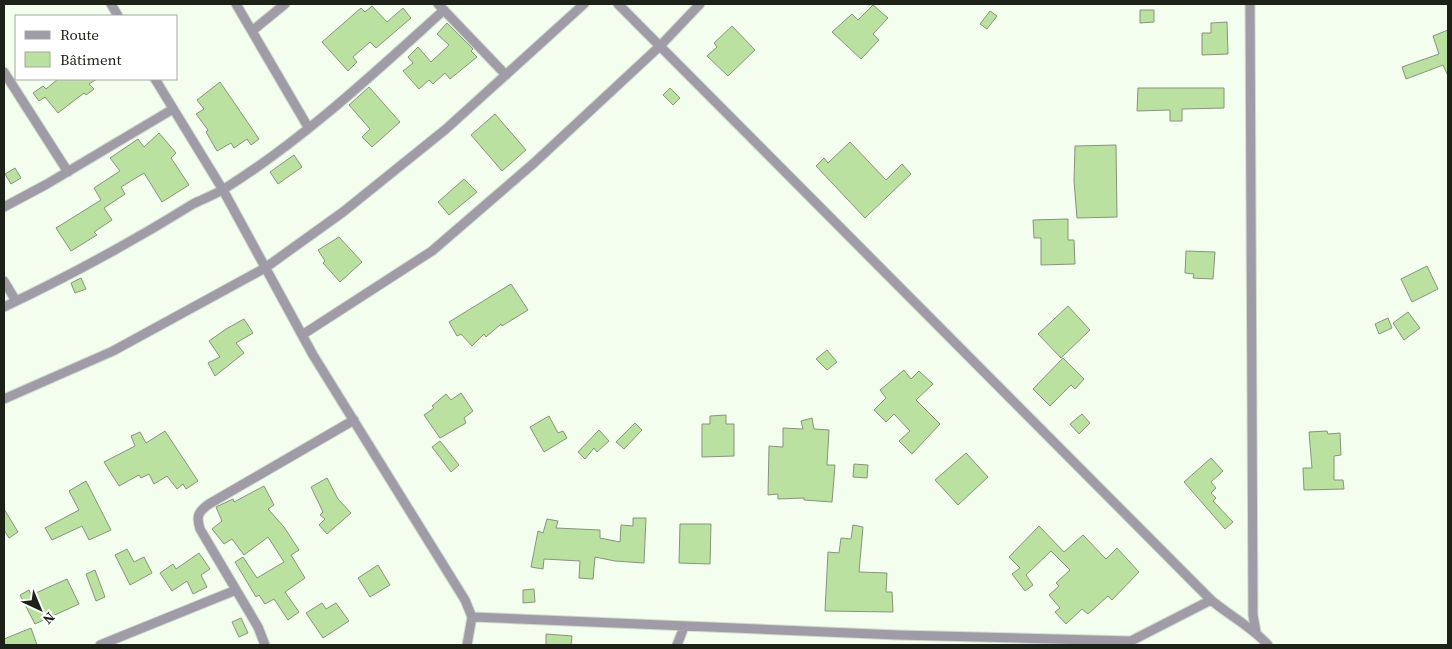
<svg xmlns="http://www.w3.org/2000/svg" width="1452" height="649" font-family="'Source Serif 4',serif">
<rect width="100%" height="100%" fill="#f4feee"/>
<path fill="#bbe1a0" stroke="#86947c" d="M873,5l15,13 -15,16 6,6 -18,19 -29,-27 20,-18 6,6z
M372,6l15,16 16,-14 8,10 -35,30 -6,-6 -17,15 4,5 -9,9 -26,-29 39,-34 4,4z
M1140,10h14v12l-14,1z
M990,11l7,5 -10,13 -7,-5z
M1227,22l1,32 -26,1v-22h9v-10z
M447,23l26,26 -2,2 6,6 -27,22 -5,-6 -12,11 -4,-4 -10,9 -16,-18 10,-8 -5,-6 10,-10 13,15 18,-17 -12,-11z
M732,26l23,24 -27,26 -21,-20 10,-9 -3,-4z
M1448,30v46l-5,-11 -37,14 -4,-12 37,-13 -6,-18z
M58,79h39l-8,5 5,5 -8,6 -2,-2 -26,20 -13,-16 -6,4 -6,-8 10,-7 3,3z
M220,82l39,57 -8,6 -4,-6 -13,9 -3,-5 -14,8 -11,-19 2,-2 -12,-16 8,-5 -7,-9z
M369,87l31,35 -28,25 -10,-10 8,-8 -21,-24z
M670,88l10,10 -7,7 -10,-10z
M1138,88h86v20l-42,1v12h-12v-11l-33,1z
M495,114l31,36 -24,21 -31,-36z
M159,133l17,20 -5,5 18,27 -27,17 -18,-29 -23,14 4,7 -21,14 8,12 -18,12 3,3 -26,16 -15,-23 45,-28 -7,-12 26,-17 -10,-13 28,-19 6,8z
M850,142l36,38 16,-16 9,10 -46,44 -49,-52 8,-8 4,5z
M1116,145l1,72 -40,1 -3,-37 1,-35z
M294,155l8,12 -24,17 -8,-12z
M15,168l6,10 -10,6 -6,-10z
M464,179l13,13 -28,23 -11,-13z
M1068,219v21h6l1,24 -34,1v-27h-7l-1,-18z
M339,237l23,25 -22,20 -17,-19 2,-2 -7,-11z
M1186,251l29,1 -2,27 -20,-1 1,-4 -9,-1z
M1427,266l11,23 -26,13 -11,-23z
M81,278l5,11 -11,4 -4,-10z
M511,284l17,26 -26,16 -1,-2 -15,13 -2,-3 -12,12 -11,-12 -4,2 -8,-14z
M1068,306l22,24 -29,28 -23,-24z
M1408,312l12,16 -16,12 -11,-17z
M1388,318l4,10 -13,6 -4,-10z
M244,319l9,14 -17,10 8,10 -29,23 -7,-13 12,-6 -11,-16 17,-12z
M827,350l10,12 -10,8 -11,-11z
M1063,358l21,21 -9,10 -4,-4 -21,21 -17,-17z
M904,370l7,9 8,-8 14,13 -17,16 24,24 -28,30 -13,-13 11,-10 -16,-17 -8,8 -12,-12 12,-12 -6,-8z
M461,393l12,18 -9,7 2,5 -26,15 -16,-23 10,-7 -2,-2 14,-12 5,6z
M1082,414l8,9 -11,11 -9,-10z
M726,415v9h8v32l-32,1v-33h8v-8z
M549,416l9,17 5,-2 4,7 -23,14 -14,-25z
M812,418l2,11 15,1 -2,35h8l-3,37 -28,-2v-2l-26,1v-5l-10,1 1,-49 14,1v-19l20,1 -2,-8z
M635,423l7,7 -18,19 -8,-7z
M599,430l10,11 -12,11 -3,-4 -9,11 -7,-7z
M165,431l33,50 -12,8 -3,-5 -6,5 -10,-13 -13,8 -5,-10 -8,4 -2,-3 -20,11 -15,-24 31,-16 -4,-10 9,-4 6,11z
M1327,431l1,3 12,-1 1,22 -7,1v24h9l1,9 -40,1 -1,-22h9l-3,-36z
M440,441l19,24 -8,7 -19,-25z
M966,453l22,24 -30,28 -23,-25z
M1211,458l12,13 -12,11 5,6 -5,5 5,5 -3,3 20,21 -8,7 -41,-47z
M854,464l14,1 -1,13 -14,-1z
M327,478l11,21 13,14 -24,21 -8,-9 6,-6 -5,-4 3,-3 -12,-25z
M86,481l25,49 -22,10 -7,-14 -30,14 -7,-12 34,-18 -10,-19z
M264,486l10,19 -6,4 16,18 15,23 -8,5 14,23 -20,14 14,20 -11,8 -14,-21 -9,5 -6,-9 -3,2 -21,-35 8,-5 14,21 27,-16 -16,-25 -24,18 -12,-16 -8,5 -12,-15 10,-8 -6,-14 17,-8 1,3z
M4,509l14,23 -9,6 -5,-8z
M633,518h13l-2,45 -29,-2 -20,-4 -2,22 -14,-1 1,-17 -36,-2 -1,10 -12,-2 7,-36 5,2 4,-14 11,2 -2,7 44,2v8l20,4 1,-17 12,1z
M680,524h31l-1,40 -31,-1z
M853,525l10,2 -4,45 28,1 -1,19h6l1,20 -68,-1 3,-59 11,1 2,-15 10,1z
M1039,526l25,26 19,-17 23,24 11,-11 22,24 -27,28 -4,-4 -20,18 -6,-5 -16,15 -11,-12 5,-4 -11,-13 10,-9 -3,-3 14,-13 -19,-19 -25,24 7,10 -8,6 -13,-17 8,-6 -11,-11z
M127,549l7,13 10,-5 8,16 -22,12 -15,-30z
M199,553l11,16 -9,6 6,12 -14,7 -6,-13 -15,10 -12,-18 13,-9 3,5z
M378,565l12,20 -20,12 -12,-19z
M95,570l10,27 -9,4 -10,-27z
M67,579l12,25 -44,20 -15,-29 9,-5 2,5 7,-3z
M534,589l1,13 -12,1v-13z
M322,603l4,6 10,-6 13,18 -26,17 -17,-25z
M241,618l7,15 -9,4 -7,-15z
M31,628l6,17h-33v-6z
M546,634l26,2 -1,9h-25z"/>
<g fill="none" stroke-linecap="round" stroke-linejoin="round">
<g stroke="#d1dbcc" stroke-width="11">
<path id="minor" d="M111,4l7,12
M236,4l72,123
M438,4l68,71
M618,4l593,596c19,16 41,27 57,45
M1250,4l3,611 3,17
M252,31l33,-27
M4,72l64,100
M155,79l68,111 90,165 152,245 7,17 -5,28
M4,207l43,-23 126,-75
M4,281l12,20
M4,307c65,-31 128,-65 189,-103 10,-5 21,-9 31,-15 80,-50 150,-116 220,-179
M302,335l130,-84 102,-88 126,-117 40,-42
M4,399l109,-48 152,-83 78,-56 103,-83 138,-125
M472,617l426,18 232,6
M1127,643l84,-43
M100,645l136,-55
M265,645l-7,-18 -58,-98c-4,-13 -2,-17 9,-25l145,-84
M677,645l7,-18"/>
</g>
<use href="#minor" stroke="#9f9ba7" stroke-width="9"/>
</g>
<rect width="1452" height="649" fill="none" stroke="#1c2218" stroke-width="10"/>
<rect x="15" y="15" width="162" height="65" fill="#ffffff" stroke="#a4a7a3"/>
<rect x="25" y="31" width="25" height="8" fill="#9f9ba7" stroke="#a4a7a3"/>
<text x="60" y="40" font-size="15" fill="#1c2218">Route</text>
<rect x="25" y="52" width="25" height="15" fill="#bbe1a0" stroke="#a4a7a3"/>
<text x="60" y="65" font-size="15" fill="#1c2218">Bâtiment</text>
<g transform="translate(40 609) rotate(136)" stroke="#ffffff" stroke-width="4" paint-order="stroke">
<path d="M0-4L9 19L0 12L-9 19Z" fill="#1c2218"/>
<text y="-8" font-size="14" font-weight="bold" text-anchor="middle" fill="#1c2218">N</text>
</g>
</svg>
